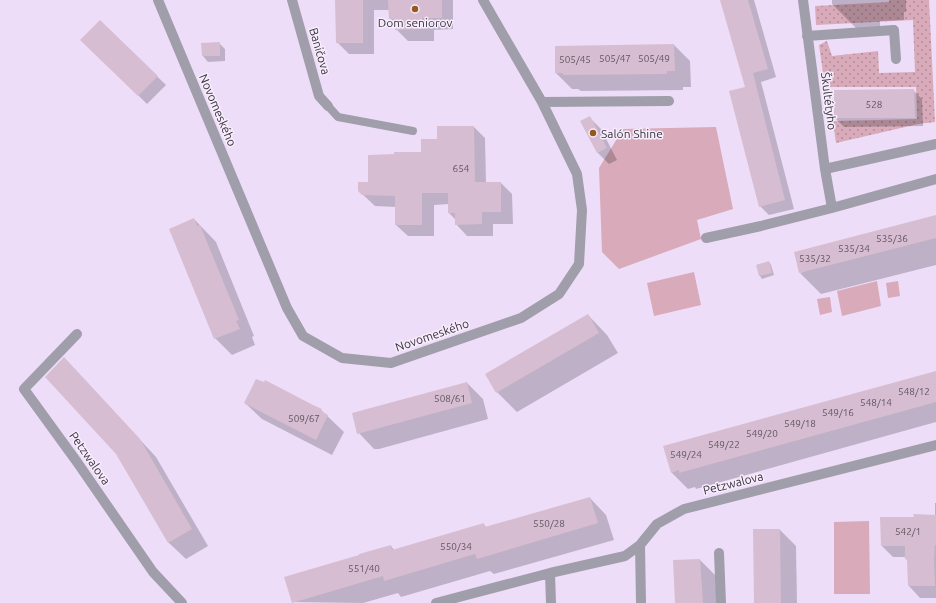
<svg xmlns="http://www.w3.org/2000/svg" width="936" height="603" font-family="Ubuntu,sans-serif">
<defs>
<pattern id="grass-dots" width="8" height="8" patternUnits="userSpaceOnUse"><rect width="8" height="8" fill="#d8aaba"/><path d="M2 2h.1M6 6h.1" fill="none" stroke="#b08b98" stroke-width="1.8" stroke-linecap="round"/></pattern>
</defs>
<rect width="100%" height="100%" fill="#eeddf8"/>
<path fill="url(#grass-dots)" d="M889,0h40l6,122 -17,2 -82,19 -3,-22 84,-2 -1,-32h-91l-6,-42 8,-4 5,15 46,-5 1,22 36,-1 -2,-52 -97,5 -1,-19 74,-4z"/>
<path fill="#d8aaba" d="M716,127l17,82 -36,11 4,19 -82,30 -17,-17 -3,-84 24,-39z
M694,272l7,33 -47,11 -7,-33z
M877,281l4,25 -39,10 -5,-25z
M898,281l2,15 -12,2 -2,-15z
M830,297l2,15 -12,3 -3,-16z
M869,521l1,73h-36v-72z"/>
<path fill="#0003" d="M321,0h132v29l-19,1v11h-26l-12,-12v-4l-6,-7v-8h-16v44h-25l-12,-12 -1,-42z
M721,0h33l22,77 -15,5 33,127 -25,6 -9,-9 -14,-118z
M832,0h74v12h-2v8l-24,1v8h-23l-25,-25z
M100,21l66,64 -19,19 -65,-64z
M219,43l6,6v12l-17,1 -5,-6z
M674,45l16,16 1,26h-8v3l-102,1 -3,-2h-6l-16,-16z
M913,90l9,9 1,27 -79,1 -9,-9v-27z
M589,117l12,12 16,31 -8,4 -11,-11z
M474,127l11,11 1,45h15l11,11 1,30h-20v12h-26l-11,-12v-4l-7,-7v-9l-15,1v31h-26l-12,-11v-18l-21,-1 -16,-15 10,-8 53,-31 16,-12z
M936,216v49l-115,29 -21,-21z
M194,219l22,23 38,94 -2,1 3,8 -23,10 -17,-17z
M769,262l2,3 3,10 -12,4 -2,-3 -3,-11z
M588,315l19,20 11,18 -101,59 -20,-20z
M936,372v50l-240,67 -1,-2 -7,2 -17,-17z
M80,375l76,82 52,89 -22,13 -17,-16 -52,-89z
M467,383l16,16 5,20 -109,30h-5l-16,-17z
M245,403l76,7 23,22 -12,23 -70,-36z
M590,498l16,17 8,25 -120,34 -4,-3 -89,26 -3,-4 -35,10 -70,-1 98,-56 3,4 89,-26 4,4z
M935,503h1v95h-16l-11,-12 -1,-25 -2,-2v-2h-13l-11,-11 33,-28 20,-2z
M780,530l16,16 1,57h-42z
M700,560l16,16 2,27h-42z"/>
<path fill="#d7bdd1" d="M335,0h28v43h-27z
M388,0h54v18h-20v11l-27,1v-11h-6z
M720,0h28l20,69 -15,4 32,127 -26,7 -30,-116 16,-4z
M100,20l58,56 -20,20 -58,-56z
M220,42v14h-18l-1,-13z
M674,44l1,27h-8v3l-104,1v-2h-8v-27z
M914,89l1,29h-81v-28z
M590,116l17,32 -10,5 -17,-32z
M437,126h37l1,56h26v30h-19v12l-27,1v-12h-7v-20h-26v32h-27v-29l-33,-1 -4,-4v-9h10v-27l26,-1v-2h27v-13h16z
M936,215v23l-137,35 -5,-21z
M194,218l3,8 3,-1 39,95 -3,1 4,8 -26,10 -45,-110z
M769,261l3,12 -13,3 -3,-11z
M588,314l11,19 -103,60 -11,-19z
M64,357l76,82 52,90 -24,14 -52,-89 -71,-77z
M936,371v31l-257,71v-3l-8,3 -8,-27z
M256,379l8,3 1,-2 48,25 9,4 -1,2 7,4 -12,25 -72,-37z
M467,382l5,21 -115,31 -5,-21z
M590,497l8,26 -121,36 -2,-5 -91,27 -1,-5 -91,27 -8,-26 75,-22v-1l32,-9 1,5 92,-27 1,4z
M913,514l23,1v30h-1l-1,14 1,27h-27l-1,-27h-2v-13h-24l-1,-29h34z
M753,529h27l1,74h-27z
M700,559l3,44h-28l-2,-43z"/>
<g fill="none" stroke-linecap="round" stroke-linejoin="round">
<path stroke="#a09eab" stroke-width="8" d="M328,106l10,11 75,14"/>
<path stroke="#a09eab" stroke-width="10" d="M158,0l129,308 16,28 39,22 49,5 130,-45 38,-24 20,-30 3,-54 -5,-36 -35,-72 -59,-102
M292,0l27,96 9,10
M803,0l22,169 111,-25
M807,36l87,-6 2,29
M542,102l127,-1
M825,169l7,39 104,-29
M706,238l55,-12 71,-18
M77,334l-53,55 53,73 76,110 29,31
M640,545l1,58
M719,553l2,50
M550,573l1,30
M436,603l114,-30 75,-17 15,-11 17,-21 27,-15 252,-64"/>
</g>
<g fill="#96591d" stroke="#f7edfd" stroke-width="1.5">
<circle cx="415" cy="9" r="4"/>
<circle cx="593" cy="133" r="4"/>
</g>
<g text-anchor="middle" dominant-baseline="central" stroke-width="3" stroke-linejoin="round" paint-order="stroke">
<g font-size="10" fill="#615662">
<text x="615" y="58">505/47</text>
<text x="654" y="58">505/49</text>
<text x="575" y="59">505/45</text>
<text x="874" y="104">528</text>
<text x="461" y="168">654</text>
<text x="892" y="238">535/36</text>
<text x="854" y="248">535/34</text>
<text x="815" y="258">535/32</text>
<text x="914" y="391">548/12</text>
<text x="450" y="398">508/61</text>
<text x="876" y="402">548/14</text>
<text x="838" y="412">549/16</text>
<text x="304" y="418">509/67</text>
<text x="800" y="423">549/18</text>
<text x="762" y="433">549/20</text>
<text x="724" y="444">549/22</text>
<text x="686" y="454">549/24</text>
<text x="549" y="523">550/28</text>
<text x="908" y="531">542/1</text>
<text x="456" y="546">550/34</text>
<text x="364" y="568">551/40</text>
</g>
<g font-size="12" fill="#3a333d" stroke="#f7edfd">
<text x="415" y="22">Dom seniorov</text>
<text x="601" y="133" text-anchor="start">Salón Shine</text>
</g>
<g font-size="12" fill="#3a333d" stroke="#f7edfd">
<text transform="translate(320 51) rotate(74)">Baničova</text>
<text transform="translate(829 101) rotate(83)">Škultétyho</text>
<text transform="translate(218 110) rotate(67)">Novomeského</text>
<text transform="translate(432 335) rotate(-19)">Novomeského</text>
<text transform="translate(90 458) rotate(55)">Petzwalova</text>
<text transform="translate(733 483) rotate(-14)">Petzwalova</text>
</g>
</g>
</svg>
